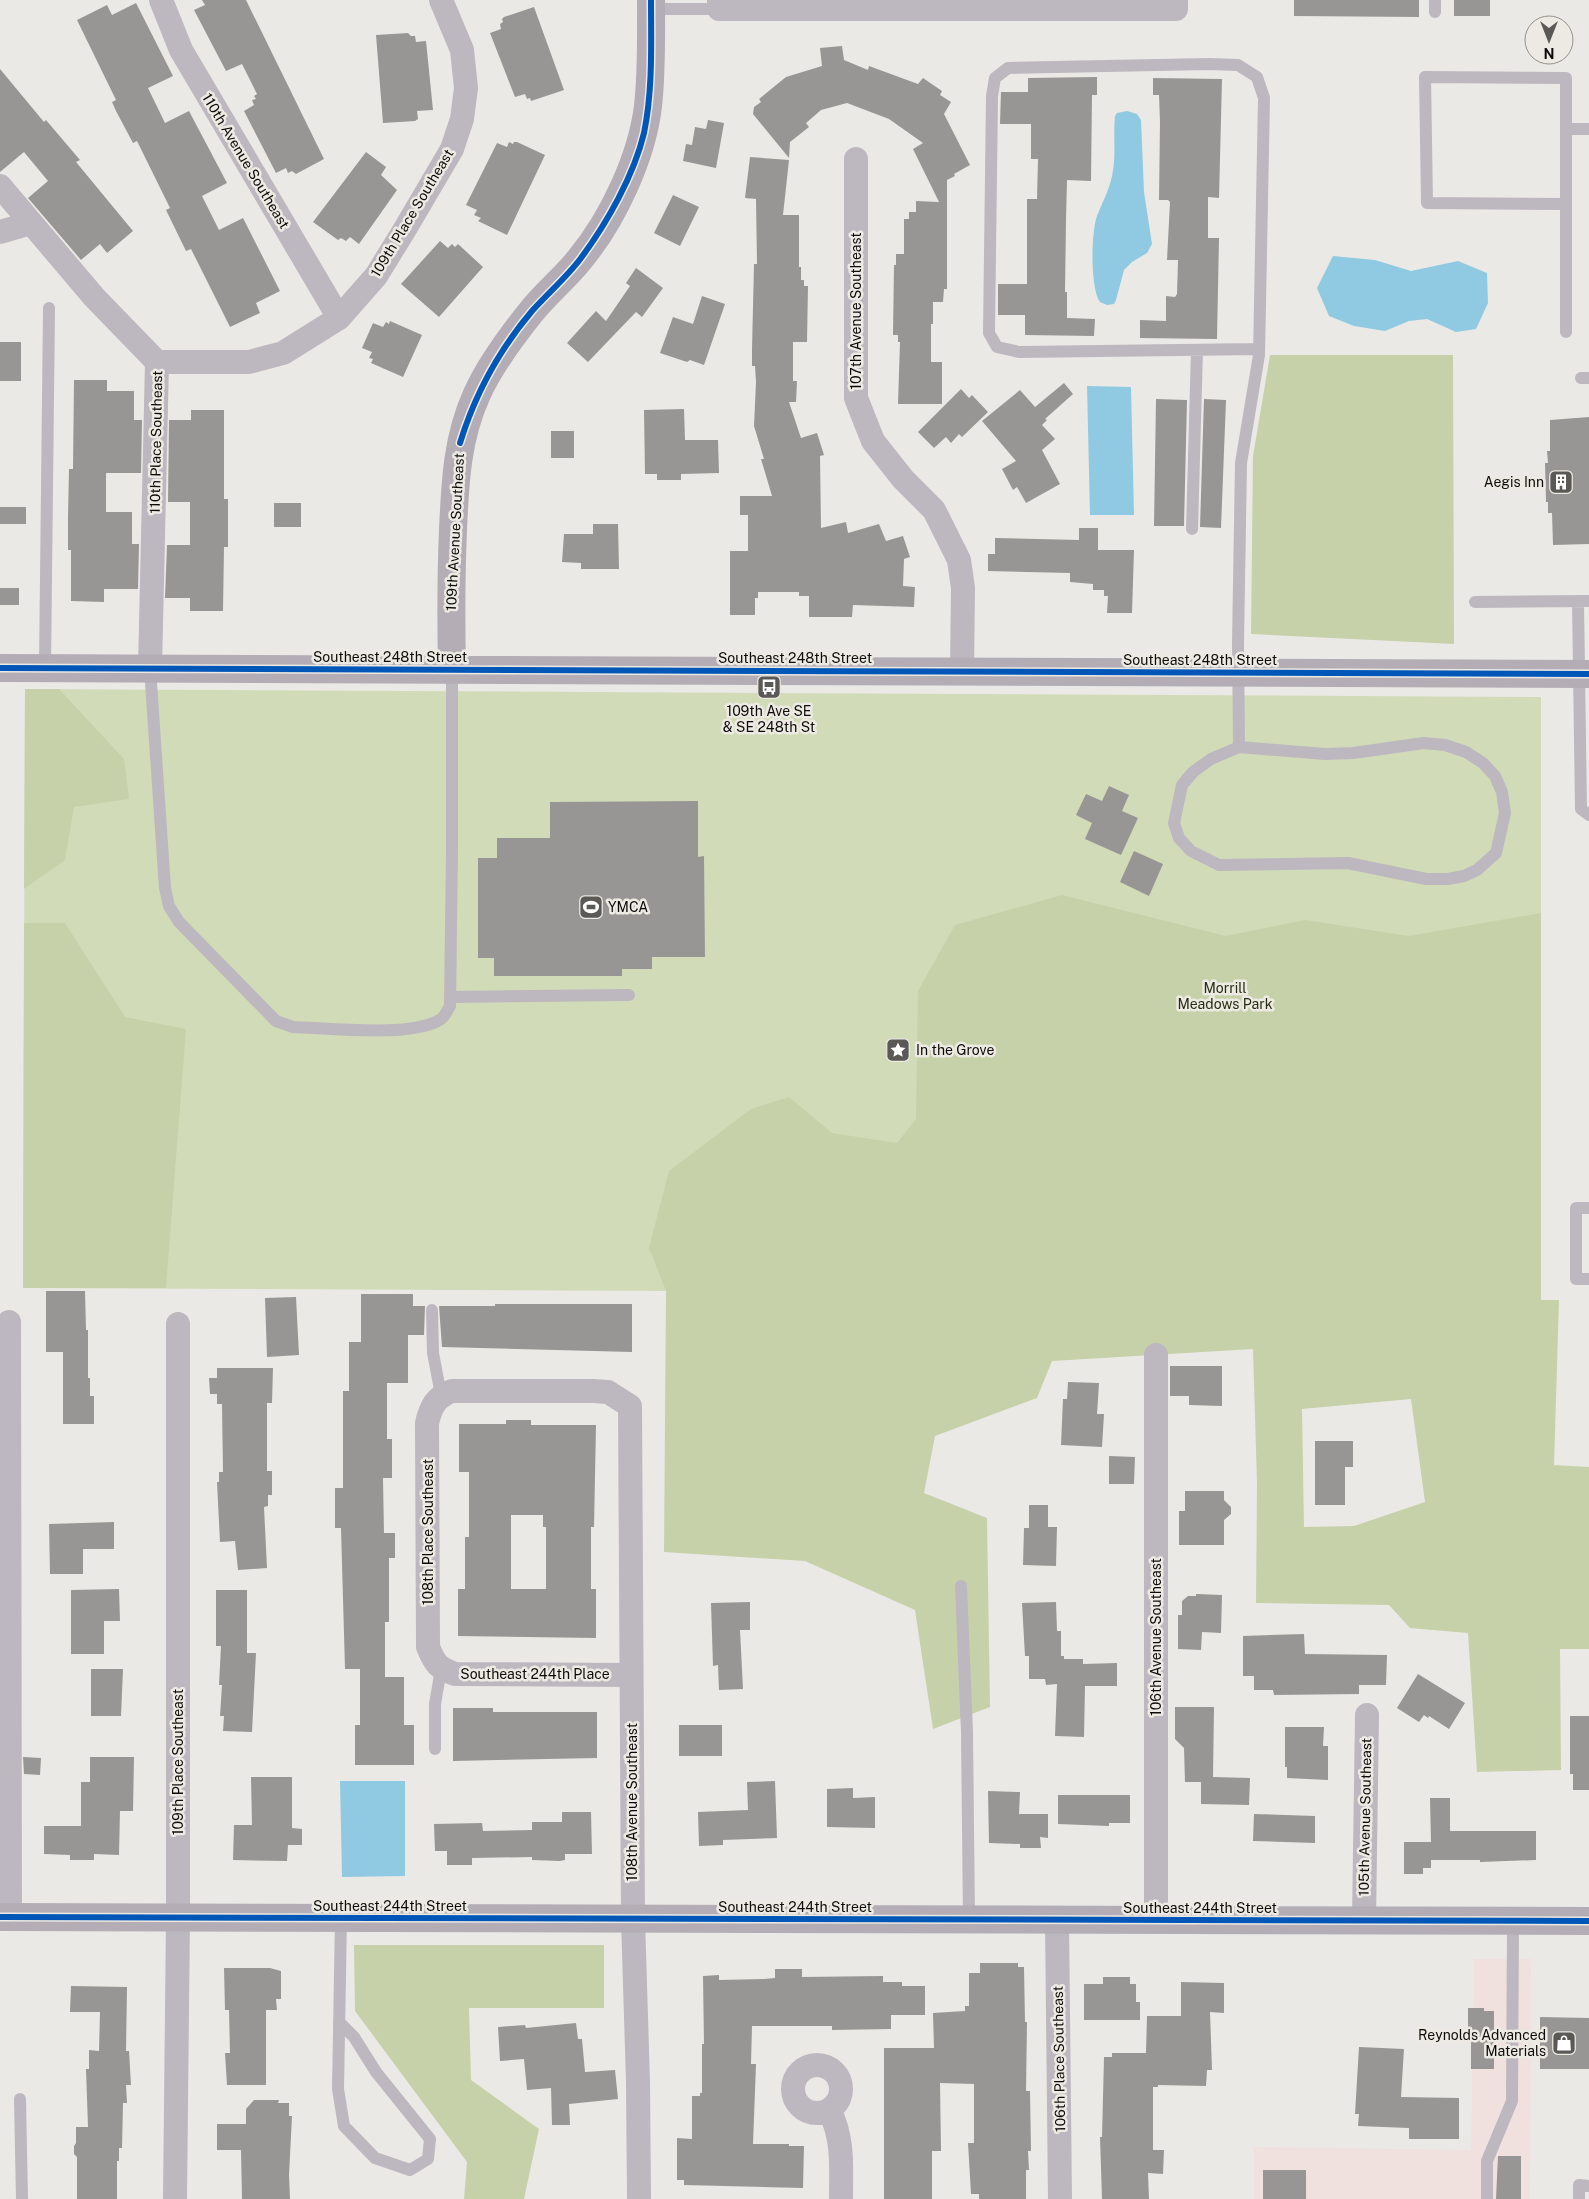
<svg xmlns="http://www.w3.org/2000/svg" width="1589" height="2199" font-family="'Public Sans',sans-serif">
<rect width="100%" height="100%" fill="#ebe9e5"/>
<path fill="#f0e0de" d="M1474,1959h57l-1,240h-276v-52l217,3z"/>
<path fill="#d1dbb8" d="M25,689l1516,8v604l-875,-10 -643,-3z"/>
<path fill="#c6d1aa" fill-rule="evenodd" d="M1270,355h183l1,289 -203,-10 2,-178z
M25,689h34l65,70 5,40 -55,8 -9,53 -41,29z
M1062,895l164,41 79,-16 104,16 132,-23v387h18l-5,165 35,2v182h-29l1,121 -84,2 -9,-139 -58,-5 -21,-23 -133,-2 1,-119 -4,-135 -201,12 -15,37 -102,38 -11,57 63,25 3,189 -57,22 -18,-119 -110,-49 -141,-9 2,-261 -17,-43 20,-77 82,-62 38,-12 43,36 65,10 19,-24 2,-128 37,-66zM1411,1399l14,103 -71,24 -50,1 -2,-118z
M24,923h41l60,94 61,12 -20,259h-143z
M354,1945h250v63h-135l2,72 68,49 -15,70h-60l3,-37 -112,-151z"/>
<path fill="#90cae2" d="M1127,111l10,3 4,6 3,72 8,52 -5,9 -15,9 -8,8 -8,30 -2,4 -7,1 -7,-3c-10,-14 -9,-69 -3,-86 6,-16 14,-29 16,-46 3,-18 0,-36 2,-54l2,-3z
M1333,256l42,4 36,11 47,-10 29,12 1,30 -12,26 -20,3 -29,-13 -18,2 -24,10 -31,-5 -25,-10 -12,-28z
M1087,386l44,1 3,128h-44z
M340,1781h65v95l-63,1z"/>
<path fill="#989694" fill-rule="evenodd" d="M202,0h44l78,159 -28,15 -4,-3 -4,2 -2,-5 -10,5 -32,-62 10,-6 -2,-5 4,-1 -2,-3 3,-2 -15,-30 -16,7 -32,-61 11,-5z
M1294,0h125v17l-125,-1z
M1454,0h36v16h-36z
M136,3l37,73 -25,12 17,35 24,-12 38,72 -25,13 17,34 24,-12 37,73 -24,12 4,10 -30,14 -39,-78 -5,2 -20,-41 4,-2 -33,-67 -4,2 -17,-32 -4,-9 4,-2 -39,-80 30,-15 5,10z
M534,7l30,83 -33,11 -1,-3 -3,1 -2,-5 -10,3 -25,-64 11,-4 -1,-5 3,-2 -1,-3 2,-2z
M408,33l3,3h4l1,6 10,-1 7,69 -16,1 1,8 -3,2 -32,2 -7,-88z
M842,46l2,14 24,10 1,-4 49,18 5,-6 19,13 -2,4 11,7 -7,12 26,51 -16,9 1,2 -8,4v109h-3l-1,13h-10v22h-2v38h11v42h-44l2,-62h-2v-7h-5l1,-70h2v-11h8v-35h5v-7h7v-11l23,1 -26,-53 10,-6 -34,-24 -42,-16 -26,7 -15,13 3,4 -19,15 -1,16 -36,-44 1,-7 7,-5 -2,-3 27,-22 36,-11 -2,-18z
M0,69l44,53 2,-2 34,40 -4,2 57,69 -26,22 -7,-9 -19,16 -53,-62 20,-17 -24,-29 -24,20z
M1097,77v18h-5l-1,86 -24,-1 -1,39 -1,73h2v26l28,1 -1,17 -69,-1v-20h-27v-31h29v-85h10l1,-40h-7v-35h-31l1,-32h27v-14z
M1153,78l69,1 -3,119 -11,-1v41h11l-2,101 -77,-1v-18l26,1v-25l9,1 2,-3 1,-34h-11l3,-58 -2,-2h-9l1,-78 -1,-27h-6z
M708,120l16,3 -8,45 -33,-7 3,-17 6,1 3,-18 11,2z
M509,142l4,2 1,-2h3l28,13 -38,80 -29,-14 3,-3 -7,-3 3,-5 -11,-5 31,-62 10,4z
M366,152l20,15 -5,8 16,15 -38,54 -9,-7 -4,4 -5,-3 -3,2 -25,-18z
M750,157l39,3 -6,55h16v52h2v13h3v6h4l-1,56h-14v39h4l-1,21h-7l12,36 16,-5 7,22 -4,1 1,72 25,-6 2,11 31,-9 7,17 17,-5 7,21 -6,2 -1,27 12,1 -1,20 -61,-2 -1,12h-43v-21h-10v-4h-41v6h-3v17h-25v-64h18v-36h-8v-19h32l-11,-37h3l-10,-33 2,-44 -1,-16h-3v-17l2,-85h3l-1,-65 -11,-1z
M673,195l26,12 -19,39 -26,-13z
M440,241l8,7 4,-4 3,3 3,-3 25,23 -44,50 -38,-33z
M636,268l27,20 -21,29 -6,-5 -48,50 -21,-19 29,-32 10,10 24,-35 -4,-3z
M702,296l23,8 -21,61 -14,-5 -3,2 -27,-9 13,-36 20,7z
M390,321l32,14 -19,42 -32,-14 2,-4 -4,-1 3,-6 -10,-4 11,-25 10,4 3,-5 3,2z
M0,342h21v39h-21z
M74,380h33v11h27v29h8l-1,53h-35v39h26v32h7l-1,45h-34v13l-33,-1v-51h-3v-33l1,-48h4z
M1064,383l9,11 -28,25 2,1 -5,5 13,14 -13,11 18,34 -34,19 -9,-16 -4,3 -11,-21 14,-8 -34,-40 38,-31 15,17z
M961,389l8,9 3,-3 16,17 -26,25 -3,-3 -8,9 -5,-6 -12,11 -16,-16z
M1156,399l31,1 -3,126h-30z
M1204,399l22,1 -5,128 -21,-1z
M684,409l1,31h33l1,33 -38,1v6h-24v-6h-12l-1,-64z
M191,410h33v89h4v48h-4l-1,64h-33v-13h-25l2,-53h23v-43h-22l1,-82h22z
M1589,417v127l-36,1 -1,-32h-4v-11h-2l-1,-39h3l-1,-12h3v-31z
M551,431h23v27h-23z
M274,503h27v24h-27z
M0,507h26v17h-26z
M593,524h25l1,45h-38v-6l-19,-1 2,-28h29z
M1079,528h19v22h36l-2,63h-25l1,-17h-4v-6h-11v-6l-23,-2v-9l-82,-2v-17h7v-16l84,2z
M0,588h19v17h-19z
M1109,786l20,9 -7,16 16,7 -17,37 -36,-16 7,-16 -16,-8 10,-21 16,7z
M698,801v56l6,-1 1,101h-53v12h-30v7h-128v-18h-16v-100h19v-20h53v-36z
M1134,851l29,13 -14,32 -29,-14z
M46,1291h39l1,39h2v48h2v18h4v28h-31v-72h-17z
M361,1294h52v12h12l-1,29h-16v48h-21v56h5v39h-9l1,55h11v25h-6v64h-4v55h19v48h10v40h-59v-40h5v-56h-15l-4,-141h-6v-40h8v-97h6v-49h12z
M296,1297l3,58 -32,2 -2,-59z
M495,1304h137v48l-190,-5 -3,-41h56z
M1170,1366h52v40l-33,-1v-9h-19z
M217,1368h56l-1,35h-5v68h5v24h-4v11l-4,1 3,61 -29,2 -3,-29 -15,1 -3,-60h2v-10h4l-1,-68h-5v-10h-7l-1,-16h8z
M1068,1382l31,1 -2,31h7l-2,33 -41,-2 2,-46h4z
M506,1420h25v5h65l-2,102h-3v62h5v49l-138,-2v-47h7v-52h4v-65h-10v-48h47zM511,1515h32v12h3v62h-35z
M1315,1441h38v26h-8v38h-30z
M1109,1456l26,1 -1,27h-25z
M1185,1491h39v9l7,7v7l-7,6v25h-45v-34h6z
M1029,1505h19v22h9l-1,39 -33,-1 1,-37h5z
M114,1522v27h-31v25h-33l-1,-50z
M119,1589l1,32h-16v33h-33v-64z
M216,1590h31v63h9l-4,79 -29,-1 1,-15h-4l2,-31h-3l2,-39h-5z
M1196,1594l26,1 -1,38 -19,-1 -1,18 -23,-1v-34h4v-14l6,-5h8z
M750,1602v28h-10l3,59 -24,1 -1,-25 -5,1 -2,-63z
M1056,1602l1,29h4v25h3v3h19v5l34,-1v23h-32l-1,51 -29,-1 2,-52 -11,1 -1,-6h-16v-23h-4l-3,-53z
M1304,1634l1,20 82,1 -1,30h-27v9l-85,1 -1,-5h-19v-14h-11v-40z
M91,1669h32l-2,47h-30z
M1418,1674l47,29 -16,26 -20,-13 -1,2 -4,-3 -5,7 -22,-14z
M1175,1707h39l-1,70 37,1 -1,27 -48,-1v-22h-16l-1,-34 -9,-9z
M453,1708h40v4h104v46l-144,3z
M1570,1716h19v74h-16v-16h-3z
M679,1725h43v31h-43z
M1285,1727h39l-1,19h5v34l-41,-2v-11h-2z
M23,1757l18,1 -1,17 -16,-1z
M90,1757h44l-1,54h-13l-1,44 -25,-1v6h-24v-5l-26,-1v-28h37v-44h9z
M251,1777h41v51l10,1v16h-14l-1,16 -54,-1 1,-35h18z
M775,1781l2,57 -54,2v5l-24,1 -1,-34 50,-2 -1,-28z
M853,1788v10l22,-1v31l-48,-1v-38z
M988,1791l32,1 -1,22h29v24l-8,-1 1,11h-21v-4l-31,-1z
M1058,1795h72v28h-21v3l-51,-2z
M1430,1798h20v33h86v29l-56,2v-2h-49v8h-8v6h-19v-32h27z
M562,1812h29l1,42h-27v6l-5,1 -28,-1v-3l-60,1v7h-25v-14h-12l-1,-27 48,-1 1,8 49,-1v-8h30z
M1254,1814l61,2v27l-62,-2z
M980,1963h38v4h6l1,55h2l-1,69h4l1,60h-3l1,19h-3v29h-47v-5h-8l-3,-51h6v-59l-34,-1 1,68h-9v48h-48v-151h50l-1,-35 32,-2v-5h4v-33h11z
M224,1968h46l11,3v28h-5l1,11h-11v75h-39l-2,-32h5l-1,-43h-4z
M775,1969h27v8l81,-1v6h19v4h23v29h-34v14l-59,1v-4h-80l-1,38h5l-3,80h36v2h15l-1,42 -119,-3v-5h-7v-42l15,1v-43h8v-3h2v-49h2l-1,-68 16,-1v5l45,-1 11,-1z
M1103,1977h27v7h6v18h4v18h-56v-36h19z
M1181,1982l43,1v30l-14,-1 2,58h-5l-1,16 -48,-1v2h-5v63h11l-1,24 -15,-1 1,26h-47l-2,-62h2l2,-80h8v-4h34l1,-37h34z
M71,1986l56,1 -1,64h3l2,34h-5l1,18h-4l-1,45h-3v13h-2v38h-40v-42l-3,-3v-8l2,-3v-16h12l-2,-58h3v-19l10,1 1,-39h-30z
M1468,2008h16v3h10v58h-23v-38h-3z
M1540,2017l49,1v51h-49z
M576,2023l2,16h4l3,33 30,-2 3,29 -49,5 1,21h-18l-1,-37 -24,2 -3,-31 -24,2 -2,-34 27,-2 1,3z
M1359,2047l45,2 -3,48 58,1v41h-50v-11l-51,-2 1,-12h-4z
M254,2100h25l-1,3h11v13h3l-3,59 1,24h-48l-1,-49h-24v-26h29v-15z
M1498,2156h23v43h-25z
M1263,2170h43v29h-43z"/>
<g fill="none" stroke-linecap="round" stroke-linejoin="round">
<path stroke="#bdb7bf" stroke-width="12" d="M1435,0v12
M651,9h68
M1566,129h23
M1566,204l-139,-1 -2,-126 141,1c0,85 0,169 0,254
M1581,378h8
M1192,529l5,-179
M1578,601l3,208 8,6
M1475,602l114,-1
M45,668l4,-360
M150,668l15,220 4,18 10,16 97,99 17,6c36,1 120,11 148,-8 4,-3 6,-8 9,-13l2,-157v-180
M1424,743l21,2 21,7 17,11 12,13 7,16 3,21 -9,40 -19,17 -13,6 -16,3h-22l-78,-16 -129,2 -28,-14 -12,-13 -5,-15 8,-38 11,-13 18,-13 28,-12 86,7 28,-1z
M1239,747l-1,-104 3,-180 18,-108 5,-257 -7,-21 -19,-12 -29,-1 -201,4 -13,10 -3,18 -3,237 8,14 22,5 240,-3
M450,997l179,-2
M1589,1208h-13v71h13
M432,1310l1,43 8,42
M961,1586l6,146 2,188
M435,1749v-45l6,-35
M339,2022l15,15 22,35 54,67 -2,20 -18,11 -35,-12 -31,-32 -6,-37 3,-171
M20,2099l2,100
M1487,2199v-38l25,-60 1,-180
M1579,2199v-14l10,1"/>
<path stroke="#bdb7bf" stroke-width="24" d="M161,0l20,50 158,268
M719,0v9h457v-9
M856,159v239l17,43 30,38 31,31 25,50 4,28 -1,83
M0,186l94,111 63,65 -7,306
M0,232l31,-9
M157,362h92l34,-9 56,-35 37,-42 29,-47 47,-80 10,-30 4,-31 -4,-38 -21,-50
M9,1322l1,595
M631,1675l-176,-1c-17,-6 -20,-10 -27,-27l-1,-224c4,-17 9,-26 25,-32h141l15,1 22,14 3,513 5,163 1,117
M1057,1920l3,279
M1156,1920v-565
M1364,1920l3,-205
M793 2089a24 24 0 1 1 48 0a24 24 0 1 1-48 0Z
M829,2110c15,28 12,58 12,89
M175,2199l3,-282v-593"/>
<path stroke="#b4adb5" stroke-width="28" d="M0,668l1589,6
M452,669c-1,-46 -1,-92 1,-139 2,-47 4,-93 24,-136 13,-29 34,-57 54,-82 15,-19 34,-34 49,-53 33,-40 62,-102 68,-153 4,-35 3,-71 3,-106
M0,1917l1589,4"/>
<g stroke="#edeae3" stroke-width="9">
<path id="cycleway" d="M460,443c15,-49 39,-93 72,-132 16,-18 35,-34 49,-53 26,-35 53,-83 63,-125 9,-44 7,-89 7,-133
M0,668l1589,6
M0,1917l1589,4"/>
</g>
<use href="#cycleway" stroke="#0057b8" stroke-width="6"/>
</g>
<defs>
<g id="building-square" transform="scale(1.25)"><rect x="-9" y="-9" width="18" height="18" rx="4" fill="#5a5956" stroke="#edeae3"/><path d="M-4-6H4V6H1V3H-1V6H-4ZM-2.5-4.3h1.7v1.8h-1.7ZM.8-4.3h1.7v1.8H.8ZM-2.5-1h1.7V.8h-1.7ZM.8-1h1.7V.8H.8Z" fill="#fff"/></g>
<g id="bus-square" transform="scale(1.25)"><rect x="-9" y="-9" width="18" height="18" rx="4" fill="#5a5956" stroke="#edeae3"/><path d="M-5-6H5V4H4V6H2V4H-2V6H-4V4H-5ZM-3.5-4V0h7V-4ZM-3.5 1.2v1.5H-2V1.2ZM2 1.2v1.5H3.5V1.2Z" fill="#fff"/></g>
<g id="stadium-square" transform="scale(1.25)"><rect x="-9" y="-9" width="18" height="18" rx="4" fill="#5a5956" stroke="#edeae3"/><path d="M0-5a6.5 5 0 1 0 0 10a6.5 5 0 1 0 0-10ZM-3.5-1.8h7v3.6h-7Z" fill="#fff"/></g>
<g id="sight-square" transform="scale(1.25)"><rect x="-9" y="-9" width="18" height="18" rx="4" fill="#5a5956" stroke="#edeae3"/><path d="M0-6L1.8-2.2L6-1.7L2.9 1.2L3.7 5.4L0 3.3L-3.7 5.4L-2.9 1.2L-6-1.7L-1.8-2.2Z" fill="#fff"/></g>
<g id="shop-square" transform="scale(1.25)"><rect x="-9" y="-9" width="18" height="18" rx="4" fill="#5a5956" stroke="#edeae3"/><path d="M-5-2.5h2.3a2.7 3.5 0 0 1 5.4 0H5L5.5 6h-11ZM-1.5-2.5h3a1.5 2.3 0 0 0-3 0Z" fill="#fff"/></g>
</defs>
<g fill-rule="evenodd">
<use href="#building-square" x="1561" y="482"/>
<use href="#bus-square" x="769" y="687"/>
<use href="#stadium-square" x="591" y="907"/>
<use href="#sight-square" x="898" y="1050"/>
<use href="#shop-square" x="1564" y="2043"/>
</g>
<g text-anchor="middle" dominant-baseline="central" stroke-width="5" stroke-linejoin="round" paint-order="stroke">
<g font-size="14" fill="#0c0b09" stroke="#edeae3">
<text transform="translate(246 161) rotate(59)">110th Avenue Southeast</text>
<text transform="translate(412 213) rotate(-59)">109th Place Southeast</text>
<text transform="translate(856 311) rotate(-90)">107th Avenue Southeast</text>
<text transform="translate(156 442) rotate(-89)">110th Place Southeast</text>
<text transform="translate(455 532) rotate(-87)">109th Avenue Southeast</text>
<text x="390" y="657">Southeast 248th Street</text>
<text x="795" y="658">Southeast 248th Street</text>
<text x="1200" y="660">Southeast 248th Street</text>
<text transform="translate(428 1532) rotate(-90)">108th Place Southeast</text>
<text transform="translate(1156 1637) rotate(-90)">106th Avenue Southeast</text>
<text x="535" y="1674">Southeast 244th Place</text>
<text transform="translate(178 1762) rotate(-90)">109th Place Southeast</text>
<text transform="translate(632 1802) rotate(-90)">108th Avenue Southeast</text>
<text transform="translate(1365 1817) rotate(-89)">105th Avenue Southeast</text>
<text x="390" y="1906">Southeast 244th Street</text>
<text x="795" y="1907">Southeast 244th Street</text>
<text x="1200" y="1908">Southeast 244th Street</text>
<text transform="translate(1059 2059) rotate(-91)">106th Place Southeast</text>
</g>
<g font-size="14" fill="#0c0b09" stroke="#edeae3" text-anchor="end">
<text x="1544" y="482">Aegis Inn</text>
<text x="769" y="711" text-anchor="middle">109th Ave SE<tspan x="769" dy="16">&amp; SE 248th St</tspan></text>
<text x="608" y="907" text-anchor="start">YMCA</text>
<text x="916" y="1050" text-anchor="start">In the Grove</text>
<text x="1546" y="2035">Reynolds Advanced<tspan x="1546" dy="16">Materials</tspan></text>
</g>
<g font-size="14" fill="#252e10" stroke="#edeae3">
<text x="1225" y="988">Morrill<tspan x="1225" dy="16">Meadows Park</tspan></text>
</g>
</g>
<g transform="translate(1549 40) rotate(180)"><circle r="24" fill="#edeae3" stroke="#93918c"/>
<path d="M0-4L9 19L0 12L-9 19Z" fill="#5a5956"/>
<text y="-8" font-size="14" font-weight="bold" text-anchor="middle" fill="#0c0b09">N</text>
</g>
</svg>
